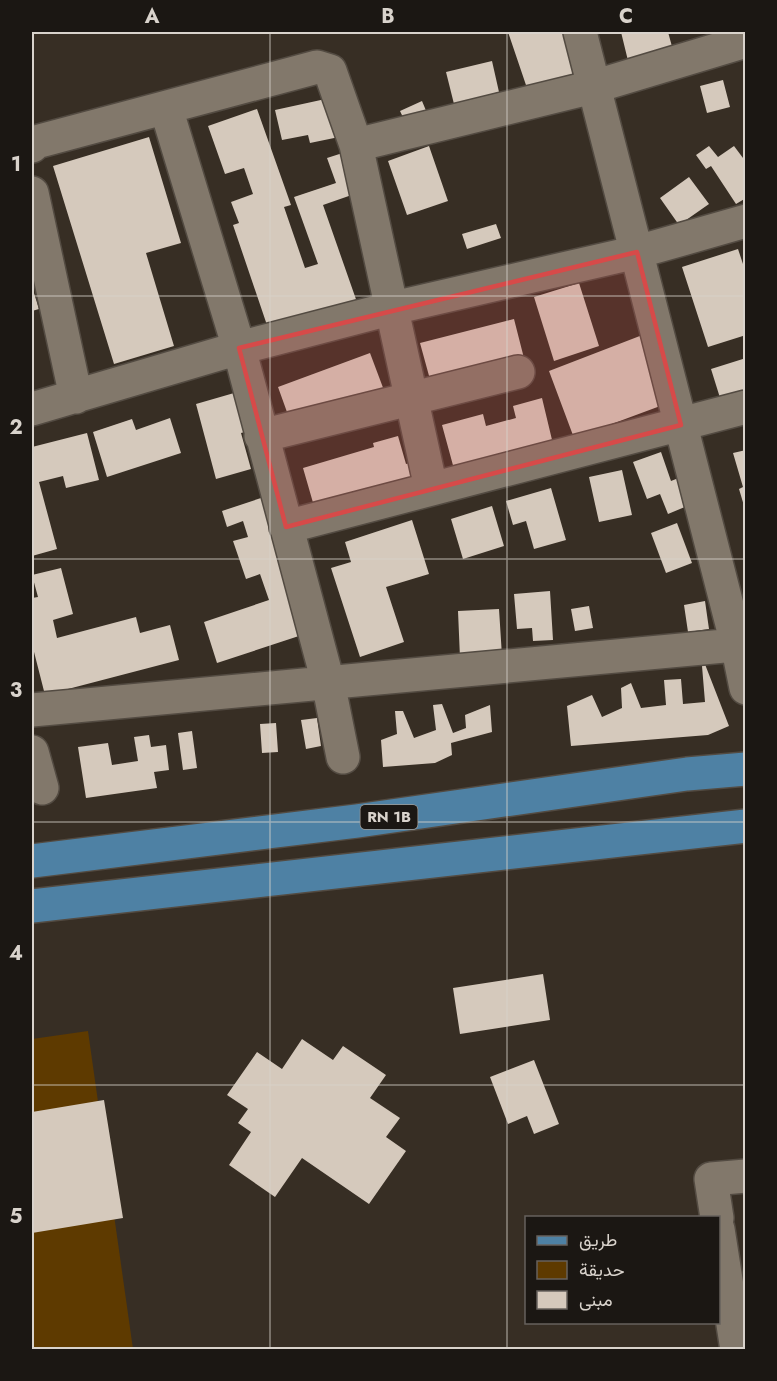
<svg xmlns="http://www.w3.org/2000/svg" width="777" height="1381" font-family="Jost,Vazirmatn,sans-serif">
<rect width="100%" height="100%" fill="#372e24"/>
<path fill="#5e3a00" d="M88,1031l45,318h-101v-310z"/>
<path fill="#d5c9bc" d="M508,32h62l13,40 -55,19z
M621,32h47l8,29 -45,12z
M492,61l7,31 -45,12 -8,-32z
M723,80l7,27 -23,6 -7,-27z
M330,98l9,39 -29,6 -2,-8 -26,5 -7,-30z
M422,101l10,24 -21,9 -11,-23z
M257,109l34,96 -7,2 21,61 13,-4 -24,-67 42,-14 -9,-25 25,-8 14,40 -43,15 35,100 -88,29 -37,-109 6,-2 -8,-21 22,-8 -9,-26 -19,6 -17,-48z
M149,137l32,106 -35,10 28,93 -60,18 -61,-198z
M429,146l19,55 -41,14 -19,-54z
M709,146l9,11 16,-11 12,16v36l-10,6 -25,-38 -5,3 -10,-14z
M689,177l20,27 -30,21 -19,-27z
M496,224l5,14 -34,11 -5,-15z
M738,249l8,24v62l-38,12 -26,-80z
M579,283l20,63 -45,15 -20,-64z
M32,287l7,22 -7,2z
M514,319l13,51 -93,24 -14,-51z
M645,334l26,68 -97,36 -25,-67z
M370,353l15,40 -93,33 -14,-39z
M746,358v35l-25,8 -10,-32z
M241,391l11,39 -11,3 10,36 -35,10 -20,-75z
M542,398l11,46 -99,25 -12,-44 41,-11 3,12 30,-8 -3,-12z
M170,418l11,35 -74,24 -14,-45 39,-13 4,11z
M87,433l12,47 -33,8 -3,-12 -24,6 18,67 -25,7v-109z
M398,436l8,28 11,-3 7,21 -108,31 -13,-45 71,-21 -1,-4z
M746,450v59h-1l-6,-20 4,-2 -10,-34z
M661,452l10,29 10,-4 11,27 -24,10 -8,-20 -13,5 -14,-37z
M622,470l10,45 -33,7 -10,-45z
M551,488l15,52 -32,9 -8,-28 -13,4 -7,-24z
M261,498l44,136 -88,29 -13,-41 65,-22 -9,-26 -14,5 -13,-38 15,-4 -5,-16 -16,6 -5,-16z
M492,506l12,40 -41,13 -12,-40z
M412,520l17,54 -43,13 18,55 -44,15 -29,-89 20,-6 -6,-20z
M677,523l15,40 -26,10 -15,-40z
M61,568l12,46 -20,6 4,18 79,-21 4,16 30,-8 9,35 -134,35 -13,-51v-46l6,-1 -6,-22z
M550,591l3,49 -20,1 -1,-13 -15,1 -3,-35z
M705,601l4,28 -21,3 -4,-27z
M589,606l4,22 -18,3 -4,-22z
M499,609l3,47 -42,2 -2,-47z
M701,654l28,72 -21,9 -137,11 -4,-40 25,-11 10,22 20,-9 -1,-20 10,-5 10,25 25,-3 -2,-25 17,-1 2,25 22,-2z
M442,704l11,29 13,-5 -1,-13 25,-10 2,27 -41,11 1,12 -17,8 -52,4 -2,-27 16,-6 -2,-23h8l11,27 22,-8 -3,-25z
M317,718l4,28 -15,3 -5,-29z
M276,723l2,29 -16,1 -2,-29z
M192,731l5,37 -14,2 -5,-37z
M149,735l2,12 15,-2 3,25 -15,2 3,16 -71,10 -8,-51 30,-4 4,22 26,-4 -4,-24z
M543,974l7,46 -90,14 -7,-46z
M302,1039l31,21 10,-14 43,29 -16,23 30,20 -14,19 20,14 -37,53 -67,-46 -27,39 -46,-32 22,-33 -13,-9 10,-14 -21,-14 30,-43 25,17z
M534,1060l25,64 -25,10 -7,-18 -19,8 -18,-47z
M104,1100l19,118 -91,15v-121z"/>
<g fill="none" stroke-linecap="round" stroke-linejoin="round">
<g stroke="#534b42" stroke-width="36">
<path id="minor" d="M580,32l157,612 9,44
M166,108l73,240 89,334 15,75
M356,145l237,-58 153,-46
M32,146l4,-4 281,-75 13,4 26,74 75,343
M32,193l44,204
M32,409l207,-61 154,-40 244,-56 109,-31
M261,436l257,-64
M286,527l460,-120
M32,710l714,-66
M32,752l10,36
M717,1218l-6,-39 35,-3
M718,1229l19,121"/>
</g>
<g stroke="#534b42" stroke-width="36">
<path id="major" d="M32,861l325,-40 330,-47 59,-5
M32,906l714,-80"/>
</g>
<use href="#minor" stroke="#82786b" stroke-width="33"/>
<use href="#major" stroke="#4e81a4" stroke-width="33"/>
</g>
<path fill="#d74a49" fill-opacity="0.2" stroke="#d74a49" stroke-width="4.5" stroke-linejoin="round" d="M637,252l44,173 -395,102 -47,-179z"/>
<path fill="none" stroke="#d9d3cc" stroke-width="1.5" stroke-opacity="0.55" d="M270,32v1318M507,32v1318M32,296h714M32,559h714M32,822h714M32,1085h714"/>
<g text-anchor="middle" dominant-baseline="central" stroke-width="6" stroke-linejoin="round" paint-order="stroke">
<rect fill="#1b1713" stroke="#a09b94" stroke-width="1.5" x="360.5" y="805" width="57" height="24" rx="4.5"/>
<g font-size="15" font-weight="bold" fill="#d9d3cc">
<text x="389" y="817">RN 1B</text>
</g>
</g>
<rect width="777" height="1381" fill="none" stroke="#1b1713" stroke-width="66"/>
<rect x="525" y="1216" width="195" height="108" fill="#1b1713" stroke="#67625d" stroke-width="1.5"/>
<rect x="537" y="1236" width="30" height="9" fill="#4e81a4" stroke="#67625d" stroke-width="1.5"/>
<text x="579" y="1246" font-size="18" fill="#d9d3cc">طريق</text>
<rect x="537" y="1261" width="30" height="18" fill="#5e3a00" stroke="#67625d" stroke-width="1.5"/>
<text x="579" y="1276" font-size="18" fill="#d9d3cc">حديقة</text>
<rect x="537" y="1291" width="30" height="18" fill="#d5c9bc" stroke="#67625d" stroke-width="1.5"/>
<text x="579" y="1306" font-size="18" fill="#d9d3cc">مبنى</text>
<rect x="33" y="33" width="711" height="1315" fill="none" stroke="#d9d3cc" stroke-width="2"/>
<g font-size="20" text-anchor="middle" font-weight="bold" fill="#d9d3cc">
<text x="152" y="23">A</text>
<text x="388" y="23">B</text>
<text x="626" y="23">C</text>
<text x="16" y="171">1</text>
<text x="16" y="434">2</text>
<text x="16" y="697">3</text>
<text x="16" y="960">4</text>
<text x="16" y="1223">5</text>
</g>
</svg>
